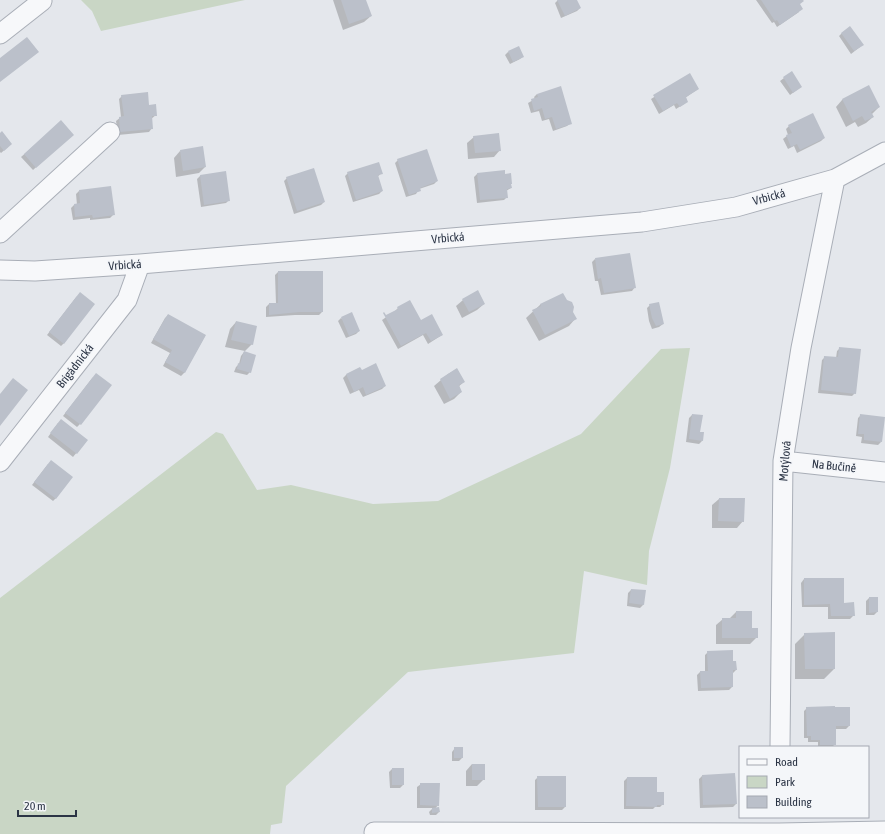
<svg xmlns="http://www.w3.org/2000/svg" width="885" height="834" font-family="'Asap Condensed',sans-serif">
<rect width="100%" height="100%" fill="#e4e7ec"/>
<path fill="#c9d6c5" d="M81,0h164l-144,31 -9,-20z
M690,348l-20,120 -21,83 -2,34 -63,-14 -10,82 -166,19 -122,114 -4,37 -11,2 -1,9h-270v-236l216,-166 7,2 34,56 34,-5 82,19 65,-3 143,-67 80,-85z"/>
<path fill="#0003" d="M333,0h32l6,16 -7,6 -21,8z
M558,0h18l4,8 -3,3 -16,7 -6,-15z
M756,0h46l-3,5v7l-22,15 -3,-5 -2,1z
M842,33l18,14 -9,7 -12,-18z
M508,52l15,4 -3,3 -10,5 -5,-9z
M792,72l6,17 -8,6 -10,-14z
M689,75l9,14 -13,9 -1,6 -8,5 -2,-4 -15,9 -8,-15z
M869,87l10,20 -7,7 1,3 -7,6 -8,4 -3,-5 -9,5 -10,-20 6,-7z
M537,94l33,29 -3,3 -14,5 -4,-12 -7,2 -3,-10 -8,2 -3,-10 7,-4 -1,-2z
M122,96l26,10 8,9 -5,4 1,9 -3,4 -31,3 -2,-14 5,-4 -2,-18z
M61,122l8,15 -36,33 -12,-13z
M789,126l35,12 -3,3 -24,12 -3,-7 -6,3 -5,-10 5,-4 -2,-6z
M0,134l8,13 -7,6 -1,-1z
M474,137l26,13 -6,7 -26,2 -1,-16z
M180,151l25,16 -6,6 -23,4 -2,-19z
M398,160l39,21 -3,3 -15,5 -3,5 -10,3 -11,-34z
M225,172l4,28 -3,3 -25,4 -4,-28 3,-3z
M348,173h34l-5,4 5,14 -3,3 -26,8 -8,-26z
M477,174l27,1 7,13 -5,3 1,6 -3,3 -27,3 -3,-26z
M287,178l37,24 -3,3 -27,9 -10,-33z
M79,191l34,24 -3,3 -20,2v-2l-17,2 -2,-12 3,-3h3l-1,-11z
M595,259l40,28 -3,4 -31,4 -3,-14h-3l-3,-19z
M278,272h44v40l-3,3h-24l-29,2v-10l3,-3h7l-1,-29z
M77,296l-13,47 -3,3 -14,-11z
M463,300l21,4 -7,6 -15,8 -6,-12z
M541,304l31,8 3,7 -6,7 -30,15 -13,-23z
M650,305l13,19 -4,3 -7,2 -3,-8 -2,-13z
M398,308l23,13 21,14 -14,9 -5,-9 -25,14 -16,-29 13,-9z
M168,315l37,21 -21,37 -3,3 -18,-10 7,-13 -19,-10 14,-25z
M341,318l18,13 -3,3 -10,4 -8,-17z
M236,322l16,22 -7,7 -20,-4 5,-18z
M840,348l15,45 -3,3 -34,-3 4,-33 3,-3 11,1 1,-7z
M244,352l6,20 -3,3 -13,-3 2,-5 3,-3 2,-8z
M360,368l1,3 24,15 -3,3 -19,8 -4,-7 -9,4 -7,-16 3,-3z
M457,369l7,13 -6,5 3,5 -7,7 -10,5 -10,-18 14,-12z
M93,377l-13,47 -3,3 -14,-11z
M692,415l10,26 -3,3 -13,-2 3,-24z
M861,415l20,27 -3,3 -17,-2 1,-6 -6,-1 2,-18z
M58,423l29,17 -14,17 -25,-20z
M48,464l8,34 -3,3 -21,-16z
M719,499l24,22 -6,7h-25v-23z
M804,579l39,25 10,12 -3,3h-22v-12h-26l-1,-24z
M631,590l14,1 -2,14 -3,3 -13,-2 1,-13z
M869,598l8,14 -3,3h-8v-14z
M736,612l21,25 -7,7h-34v-19l7,-6 7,-1z
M805,634l29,35 -10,10h-29v-35z
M708,652l24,10 4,8 -3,3 -1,14 -3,3 -31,1 -1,-16 3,-3h5v-17z
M807,708l42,18 -3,3h-11v15l-3,3h-14v-5h-10v-4h-4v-27z
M455,748l7,10 -3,3h-7v-9z
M472,764l12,15 -7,7h-11v-15z
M392,769l11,16 -3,3h-10l-1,-16z
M735,775l1,29 -3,3 -33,1 -1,-29 3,-3z
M538,777l27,30 -3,3h-27v-30z
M627,778l29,15 7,11 -3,3h-5l-2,2h-29v-28z
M421,784l17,21 -3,4 4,3 -3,3h-6l-1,-3 4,-4h-16v-21z"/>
<path fill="#bbc0ca" d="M341,0h25l6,16 -23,8z
M557,0h20l4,8 -16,8z
M761,0h42l1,1 -4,3 3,5 -23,16 -3,-5 -2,1z
M850,26l14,19 -10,6 -13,-18z
M27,37l12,15 -39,30v-24z
M519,46l5,11 -11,5 -5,-11z
M792,71l10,16 -9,6 -10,-16z
M690,73l9,16 -13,8 2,5 -8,5 -3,-4 -14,8 -10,-16z
M869,85l11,22 -9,5 3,5 -9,4 -3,-5 -9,5 -11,-22z
M561,86l11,38 -16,5 -4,-12 -7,2 -3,-11 -8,3 -3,-12 7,-2 -1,-3z
M148,92l1,13 7,-1 1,12h-5l1,13 -33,3 -1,-15 5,-1 -3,-21z
M813,113l12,25 -25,12 -3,-6 -6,3 -5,-12 6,-2 -4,-8z
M61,120l13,15 -38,33 -12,-14z
M2,131l10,13 -8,7 -4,-5v-13z
M499,133l2,18 -26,2 -2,-17z
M203,146l3,21 -23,4 -3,-21z
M427,149l11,32 -18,7 1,3 -12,4 -12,-36z
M379,162l4,12 -5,1 5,16 -27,9 -9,-28z
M314,168l11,34 -28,9 -11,-34z
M505,170v4l6,-1 1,11h-1l1,4 -5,1 1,9 -28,2 -3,-27z
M226,171l4,30 -26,4 -4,-30z
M111,186l4,29 -22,3 -1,-3 -17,2 -1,-13 6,-1 -1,-13z
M630,253l6,35 -32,5 -3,-15 -3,1 -3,-21z
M278,271h45v41h-24l-30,3v-12h9z
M478,290l7,14 -16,8 -7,-13z
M80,292l15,12 -31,40 -15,-12z
M563,293l4,7 5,2 2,5 -1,5 4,7 -32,16 -13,-25 9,-4 -1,-2z
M410,300l11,20 11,-6 11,21 -12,6 -5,-8 -25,13 -18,-33 1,-1 2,3 12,-6 -1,-2z
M659,302l5,22 -8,2 -4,-8 -3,-14z
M352,312l8,19 -11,5 -8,-19z
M168,314l38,21 -21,38 -20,-11 7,-12 -19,-11z
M236,321l21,5 -4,19 -22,-5z
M839,347l22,2 -5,45 -35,-4 3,-34 14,1z
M244,351l12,4 -5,18 -14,-4 1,-6 2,1z
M376,363l10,23 -20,9 -3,-8 -9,5 -8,-18 14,-7 2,3z
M457,368l8,14 -6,3 3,7 -12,7 -10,-20z
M96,373l16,12 -31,40 -16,-12z
M13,378l15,12 -28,36v-32z
M692,414l11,1 -3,17h4l-1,9 -14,-2z
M860,414l25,3 -3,25 -18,-2v-6h-6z
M61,419l27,21 -11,14 -27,-21z
M51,460l22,17 -17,22 -22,-17z
M719,498h26l-1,24 -26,-1z
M804,578h40v25l10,-1 1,14h-24l-1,-12 -26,1z
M631,589l15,1 -2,15 -15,-2z
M869,597h9v15l-9,1z
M736,611h16v17h6v10h-36v-20h14z
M835,632v37h-30l-1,-36z
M733,650v11h3l1,9h-4v17l-32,1 -1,-17h8l-1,-20z
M835,706v1h15v19h-14v19h-16v-5h-9v-4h-4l-1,-29z
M454,747h9v11h-9z
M472,764h13v16h-13z
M392,768h12v17h-12z
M735,773l2,31 -34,1 -1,-30z
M537,776h29v31h-28z
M627,777h30v15h7v13h-7v2l-31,-1z
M420,783h20l-1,23 -19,-1z
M439,807l1,5 -8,1v-5z"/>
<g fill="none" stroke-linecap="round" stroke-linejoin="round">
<g stroke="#a9aeb7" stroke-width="21">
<path id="minor" d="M0,34l42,-33
M0,233l110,-101
M0,270l35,1 105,-7 502,-42 94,-15 99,-28 50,-27
M783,461l102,11
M0,462l127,-162 13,-36
M780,747l3,-286 18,-113 34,-169
M374,832l405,1 106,-2"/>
</g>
<use href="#minor" stroke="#f7f8fa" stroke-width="19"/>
</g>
<g text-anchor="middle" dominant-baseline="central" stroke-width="3.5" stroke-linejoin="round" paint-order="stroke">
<g font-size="12" fill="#2b3445" stroke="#f4f6f9">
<text transform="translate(769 197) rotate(-15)">Vrbická</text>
<text transform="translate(448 238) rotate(-5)">Vrbická</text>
<text transform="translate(125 265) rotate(-4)">Vrbická</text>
<text transform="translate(75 366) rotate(-52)">Brigádnická</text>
<text transform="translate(785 461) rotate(-85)">Motýlová</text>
<text transform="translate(834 466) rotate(6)">Na Bučině</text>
</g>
</g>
<rect x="739" y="746" width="130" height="72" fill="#f4f6f9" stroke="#a4a8b1"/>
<rect x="747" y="759" width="20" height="6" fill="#f7f8fa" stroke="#a4a8b1"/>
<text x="775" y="766" font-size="12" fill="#2b3445">Road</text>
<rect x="747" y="776" width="20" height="12" fill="#c9d6c5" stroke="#a4a8b1"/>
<text x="775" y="786" font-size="12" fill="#2b3445">Park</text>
<rect x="747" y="796" width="20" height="12" fill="#bbc0ca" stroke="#a4a8b1"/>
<text x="775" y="806" font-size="12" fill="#2b3445">Building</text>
<path d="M18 810v6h58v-6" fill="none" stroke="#2b3445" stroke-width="2"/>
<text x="24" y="810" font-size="12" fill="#2b3445" stroke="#f4f6f9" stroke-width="3" paint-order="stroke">20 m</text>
</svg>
